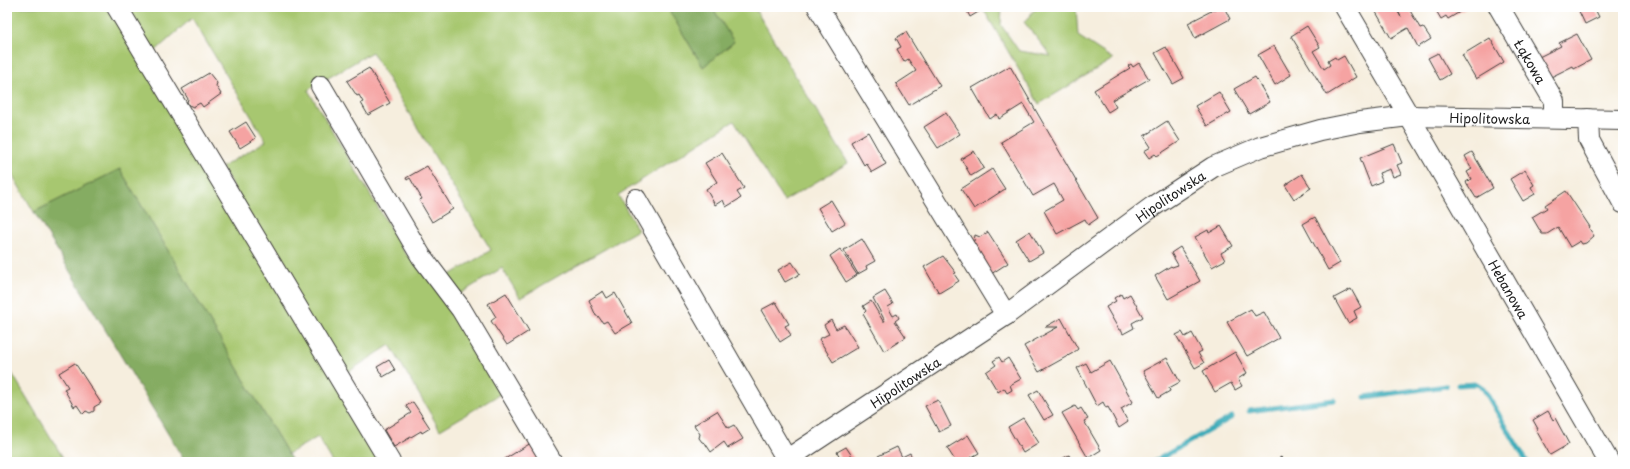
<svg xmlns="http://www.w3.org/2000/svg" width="1630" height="469" font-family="'Playpen Sans',sans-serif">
<rect width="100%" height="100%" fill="#fff"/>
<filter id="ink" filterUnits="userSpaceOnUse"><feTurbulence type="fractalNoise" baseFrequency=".025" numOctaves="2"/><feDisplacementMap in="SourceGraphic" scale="8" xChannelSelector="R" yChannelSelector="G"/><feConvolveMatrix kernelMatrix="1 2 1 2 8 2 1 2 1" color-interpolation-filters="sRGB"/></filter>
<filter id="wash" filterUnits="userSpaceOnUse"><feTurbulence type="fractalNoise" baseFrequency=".012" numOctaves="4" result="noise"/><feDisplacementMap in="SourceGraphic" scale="16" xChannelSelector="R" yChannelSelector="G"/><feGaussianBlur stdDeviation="0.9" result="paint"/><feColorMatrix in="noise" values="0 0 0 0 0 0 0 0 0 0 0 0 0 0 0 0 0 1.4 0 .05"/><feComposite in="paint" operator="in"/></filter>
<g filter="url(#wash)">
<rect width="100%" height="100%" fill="#f6eede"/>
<path fill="#a7c76f" stroke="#627246" d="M7,7h106l272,455h-52l-15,-25 -30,17 -168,-285 -86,43 -27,-46z
M125,7h542l36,60 31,-25 -22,-35h42l94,156 -64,38 -50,-80 -116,74 20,35 -118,68 -18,-30 -44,27 -11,-18 44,-27 -119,-198 -64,38 97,163 12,11 22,27 63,102 -62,37 -50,-85 -48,31 -120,-209 44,-26 -74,-123 -40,36z
M982,7h20l-1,18 18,26 32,5 -27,-34 13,-15h39l2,29 35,23 -74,45z
M7,365l55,91 3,6h-58z"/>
<path fill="#85ac62" stroke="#50643f" d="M667,7h45l22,35 -31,25z
M120,169l168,285 5,8h-108l-151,-250z"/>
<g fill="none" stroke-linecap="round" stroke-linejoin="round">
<path stroke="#3cacb9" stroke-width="5" d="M1458,385l19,-1 6,4 44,74
M1365,397l81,-11
M1249,411l85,-11
M1154,462l78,-45"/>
</g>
<g id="blocks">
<path fill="#f5a3a2" d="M965,7h12l3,4 -10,6z
M1219,7h5l6,12 -35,19 -7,-15z
M1373,7h22l6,10 -5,-10h12l12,21 3,-1 8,12 -13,8 -10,-19 -17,10z
M1434,7h34l-20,12 -2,-3 -5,3z
M1577,7h17l5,10 -14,7z
M1307,26l13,21 -7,4 11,18 6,-4 -2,-4 7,-4 2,3 7,-4 12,21 -29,18 -36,-59z
M906,32l20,33h1l13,21 -31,19 -13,-21 20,-13 -8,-12 -4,3 -7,-13 4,-2 -5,-9z
M1577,34l14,26 -17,9 -1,-3 -26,13 -10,-21 24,-12 -2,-3z
M1490,38l14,24 -28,17 -14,-24z
M1274,46l17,29 -16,10 -17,-30z
M1166,47l18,31 -11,6 -18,-31z
M1438,53l12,21 -10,6 -12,-22z
M1139,63l10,16 -37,21 4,7 -8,5 -14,-22 36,-22 -2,-2 3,-2 2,3z
M1010,66l88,152 -10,7 -3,-6 -28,15 -13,-23 19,-11 -9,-16 -21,12 -32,-54 33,-20 -11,-18 -24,15 -2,-5 -7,5 -18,-31z
M369,68l21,35 -22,12 -7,-12 2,-1 -4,-7 -2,1 -10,-15z
M209,73l8,10 -1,3 5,8 -18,13 -3,-4 -7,4 -4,-2 -2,-3 1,-3 -6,-10z
M1255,77l15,25 -21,12 -15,-25z
M1219,92l12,20 -24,14 -12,-20z
M946,113l14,21 -22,14 -14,-21z
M1167,121l13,20 -23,15 -2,-2 -6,4 -5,-7 7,-4 -7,-11z
M246,122l10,16 -16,10 -10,-16z
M868,132l18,32 -14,8 -6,-9 -2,2 -13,-23z
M1394,144l8,19 -5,2 4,9 -8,3 -3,-8 -11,4 3,8 -11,5 -11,-28z
M974,151l10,17 -13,8 -10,-17z
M1472,152l21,36 -17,10 -10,-16 5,-3 -4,-7 5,-3 -7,-13z
M722,153l22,35 -7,4 4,6 -15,9 -3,-7 -8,5 -9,-16 11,-7 -12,-19z
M427,166l26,43 -21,13 -13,-22 3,-1 -12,-21 -3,2 -1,-2z
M992,169l13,20 -31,20 -13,-20z
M1525,170l9,15 -3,2 4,7 -12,7 -13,-22z
M1302,174l9,14 -17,11 -9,-14z
M1566,191l24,36 -1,1 5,8 -8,7 -4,1 -2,-3 -10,6 -12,-20 -11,7h-5l-10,-17 15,-9 -2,-3z
M831,200l14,23 -13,8 -14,-23z
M1315,217l25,46 -12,7 -25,-46z
M1221,226l12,20 -12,7 4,7 -13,7 -17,-30 13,-7 1,3z
M1030,231l13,22 -14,8 -13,-21z
M988,232l20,31 -20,13 -20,-31 6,-4 1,-6 5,2z
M862,239l13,22 -9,5 1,3 -9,5 -14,-24z
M1180,247l20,34 -32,18 -13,-23 16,-10 1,1 6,-2 -7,-12z
M840,249l17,26 -11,7 -16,-26z
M943,256l13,17 -2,1 5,7 -20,12 -15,-26z
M792,262l8,12 -15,8 -7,-12z
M1351,289l10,18 -7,4 3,7 -9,5 -14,-25z
M603,291l4,7 8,-5 17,30 -17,10 -8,-12 -4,2 -5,-7h-2l-7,-16z
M885,291l8,13 -5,3 5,9 4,-2 2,4 -4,3 11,16 -22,14 -21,-37 3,-3 -3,-5 8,-5 12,20h2l-12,-23z
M506,293l23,38 -22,14 -16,-24 5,-4 -8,-13z
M1121,294l2,4 7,-4 13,23 -11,6 2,5 -11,6 -2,-4h-2l-13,-23 10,-6 -2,-3z
M776,302l13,22 -4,2 6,9 -11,7 -19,-32z
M1251,309l4,7 9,-4 15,26 -32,18 -20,-34z
M1061,318l17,31 -5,4 -34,19 -15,-26 34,-19h-13z
M831,320l5,9 8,-4 14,22 -25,15 -14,-23 10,-5 -5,-9z
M1182,332l3,5 7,-4 10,18 -4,2 6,10 -9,5 -19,-33z
M1235,352l12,21 -9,6 4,7 -7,4 -4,-7 -16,9 -12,-21z
M999,357l3,5 6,-4 13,21 -11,6 2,5 -5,3 -3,-5 -6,4 -12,-20 10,-7 -3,-4z
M1167,358l13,24 -11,6 1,3 -12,7 -15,-27z
M389,360l6,10 -12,7 -6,-10z
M1110,361l23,41 -12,7 7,13 -9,6 -11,-21 -2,1 -3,-6 -6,4 -20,-38 9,-5 5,9z
M75,363l26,40 -7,4v4l-4,2 -4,-2 -3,3 -6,-9 -3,2 -10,-18 4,-2 -9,-14z
M1038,390l15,25 -9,5 -15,-25z
M938,400l13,26 -12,6 -14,-26z
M413,402l17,26 -8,5 -1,-2 -27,16 -10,-17 27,-17 -5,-7z
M1075,406l3,4 3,-2 7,11 -4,2 17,29 -13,8 -26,-45z
M717,411l11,17 6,-3 9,14 -15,9 -4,-6 -13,10 -6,-9 -3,-1 -3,-4 1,-4 -6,-9z
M1548,411l5,9 2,-2 14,26 -19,11 -14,-25 2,-1 -5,-9z
M1023,418l16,25 -16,10 -15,-26z
M968,435l11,18 -16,9h-7l-9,-14z
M531,443l12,19h-43z
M846,447l10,15h-24l8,-5 -3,-5z
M897,447l5,10 8,-4 4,9h-34l-2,-6z
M1069,455l4,7h-17z
M1281,457l3,5h-11z"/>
</g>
</g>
<g filter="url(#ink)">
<use href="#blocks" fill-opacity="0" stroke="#3d3c39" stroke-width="1"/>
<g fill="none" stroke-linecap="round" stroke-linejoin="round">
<g stroke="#3d3c39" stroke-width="22">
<g id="minor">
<path d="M117,7l273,455"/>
<path d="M818,7l188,308"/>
<path id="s1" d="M1345,7l64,109 200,346"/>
<path id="s2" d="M1499,7l55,94v17"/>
<path d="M321,86l100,170 40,53 91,153"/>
<path d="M1588,119l1,21 34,63"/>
<path d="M636,199l151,261"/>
<path id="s3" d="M783,462l223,-147 146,-108 61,-40 47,-20 60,-17 40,-8 49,-6 214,4"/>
</g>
</g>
<use href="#minor" stroke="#fff" stroke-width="20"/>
</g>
</g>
<g text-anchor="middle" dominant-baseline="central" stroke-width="3.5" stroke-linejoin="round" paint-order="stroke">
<g font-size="13" fill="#1c1c1c" stroke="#fff">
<text stroke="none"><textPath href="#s2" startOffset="63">Łąkowa</textPath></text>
<text stroke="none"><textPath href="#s3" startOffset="806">Hipolitowska</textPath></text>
<text stroke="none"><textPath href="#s3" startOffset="470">Hipolitowska</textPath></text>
<text stroke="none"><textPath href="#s1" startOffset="326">Hebanowa</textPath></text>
<text stroke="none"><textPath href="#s3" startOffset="146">Hipolitowska</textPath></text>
</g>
</g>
<rect width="1630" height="469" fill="none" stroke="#fff" stroke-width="24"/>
</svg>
